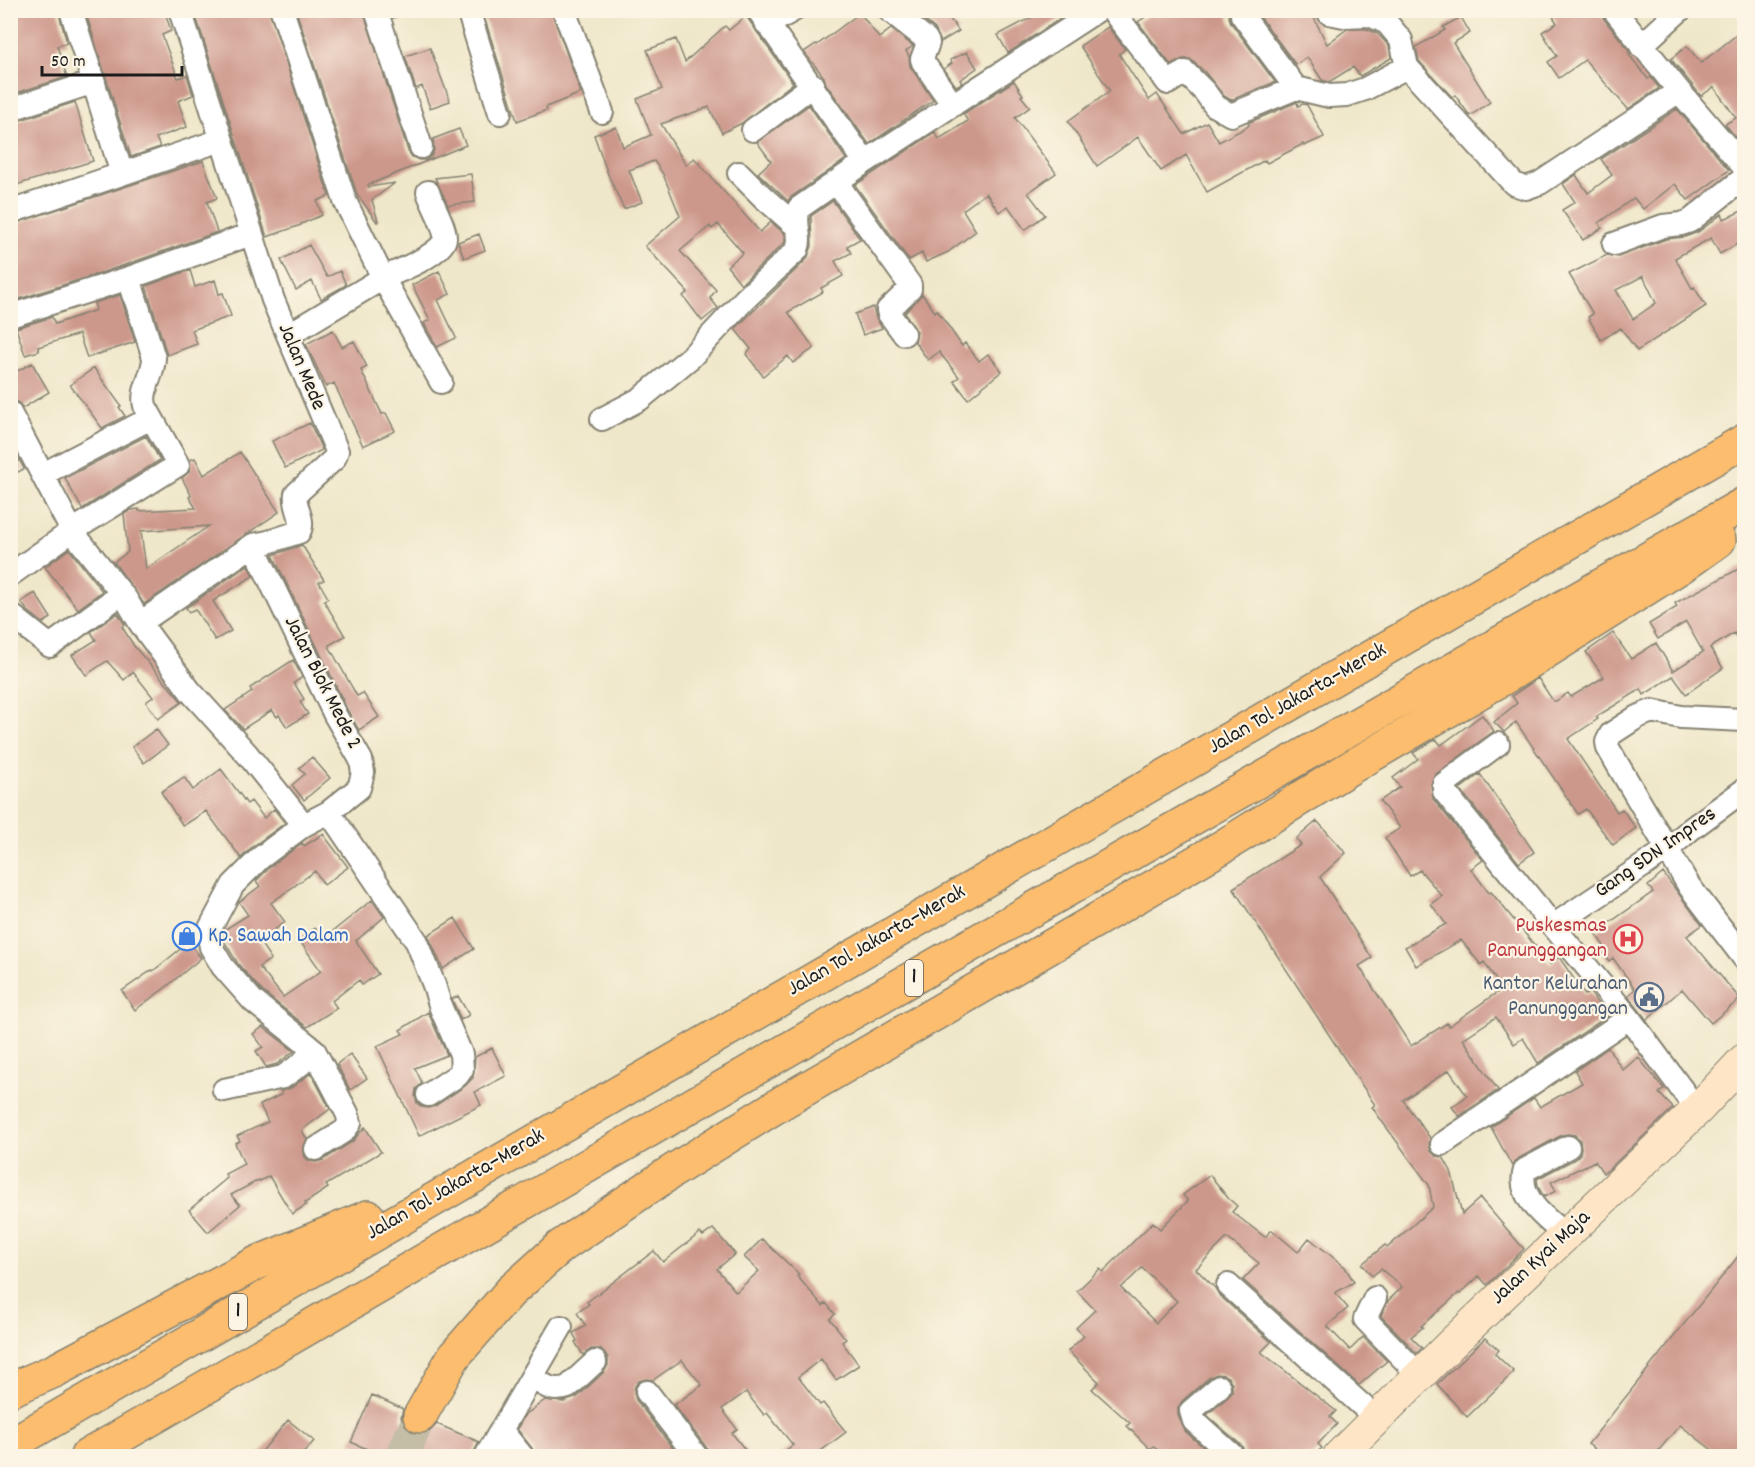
<svg xmlns="http://www.w3.org/2000/svg" width="1755" height="1467" font-family="Dekko,sans-serif">
<rect width="100%" height="100%" fill="#fcf5e5"/>
<filter id="ink" filterUnits="userSpaceOnUse"><feTurbulence type="fractalNoise" baseFrequency=".0167" numOctaves="2"/><feDisplacementMap in="SourceGraphic" scale="12" xChannelSelector="R" yChannelSelector="G"/><feConvolveMatrix kernelMatrix="1 2 1 2 8 2 1 2 1" color-interpolation-filters="sRGB"/></filter>
<filter id="wash" filterUnits="userSpaceOnUse"><feTurbulence type="fractalNoise" baseFrequency=".008" numOctaves="4" result="noise"/><feDisplacementMap in="SourceGraphic" scale="24" xChannelSelector="R" yChannelSelector="G"/><feGaussianBlur stdDeviation="1.35" result="paint"/><feColorMatrix in="noise" values="0 0 0 0 0 0 0 0 0 0 0 0 0 0 0 0 0 1.4 0 .05"/><feComposite in="paint" operator="in"/></filter>
<g filter="url(#wash)">
<rect width="100%" height="100%" fill="#efe7c9"/>
<g id="blocks">
<path fill="#cd988c" fill-rule="evenodd" d="M10,10h48l9,33 -10,3 10,31 -51,16h-4z
M85,10h65l2,6 13,-4 6,19 -9,4 16,43 9,-3 6,20 -15,6 9,26 -31,11 4,9 -29,10z
M194,10h75l60,186 -12,5 5,14 -21,9v1l-34,12z
M296,10h67l45,141 4,6 7,3h7l5,-4 3,-6 -1,-11 26,-10 7,16 -98,40 1,2 26,-4 -23,17 6,21 -1,1 -20,-28z
M390,10h15v4l-12,4z
M482,10h69l30,83 -35,14 1,3 -30,11z
M912,10h31l16,21 -18,11 -6,-13z
M1046,10h8l5,9 -51,34 -10,-18z
M1156,10h73v7l2,6 44,59 -44,18 -7,-4 -20,-25 -14,-12h-7l-12,6 -33,-43z
M1255,10h55l17,34 20,-15h20l11,5 11,12 2,12 -31,18 -7,-9 -24,15 -7,-2 -15,-23 -11,8z
M1549,10h52l2,8 25,31 2,7 18,23 3,-2 8,11 -31,21 -43,-49 -26,18 -11,-16 9,-6 -15,-24 15,-9z
M860,13l19,25 12,-9 22,17 -7,5 3,5 1,10 23,34 -64,44 -43,-60 -2,-7 -20,-25 12,-8 1,1z
M746,16l47,67 -51,40 -20,10 -13,-26 -48,17 25,41 8,-7 66,74 11,-10 14,12v8l-44,42 -14,-18 16,-13 -25,-29 -6,5 -2,-3 -30,25 36,39 -6,8 8,10 -16,13 -19,-25 5,-4 -43,-46 35,-30 -17,-42 -9,-13 -25,9 13,32 -18,7 -15,-32 -15,-42 22,-8 7,20 28,-12 -14,-36 25,-10 -15,-39 29,-11 9,23 40,-36 4,4z
M1461,17l9,16 -17,10 37,59 -20,14 -15,-21 -3,2 -33,-36 -3,-14 29,-17 -2,-3z
M1108,27l17,22 -6,5 30,46 8,-6 27,40 23,-12 12,20 28,-15 2,-2 -1,-2 49,-21 1,4 5,-2 4,1 17,32 -20,9 -1,-2 -36,19 -2,-3 -58,32 -21,-37 -25,16 -23,-34 -41,29 -29,-45 42,-30 -30,-45z
M1744,29v118l-19,-23 11,-6 -22,-31 -13,9 -30,-37 16,-13 14,17z
M430,48l20,53 -20,7 -8,-22 -6,3 -11,-33z
M967,52l10,16 -17,12 2,3 -6,3 -12,-17 8,-6 -2,-3z
M1014,81l9,14 -2,1 9,11 -15,11 41,55 -28,20 17,22 -20,15 -17,-24 -9,6 -13,-19 -23,17 13,21 -28,21 -22,10 -4,-9 -13,7 -54,-75 80,-53 4,7 29,-18 -5,-7z
M75,102l18,59 -83,26v-67h11z
M809,105l37,54 -55,38 -3,4 -30,-28 13,-12 -14,-19z
M1677,109l52,61 -41,30 -13,-16 -32,25 -9,-11 -35,25 3,5 -19,12 -21,-30 13,-8 -12,-18 13,-9 12,18 24,-18 -11,-16z
M203,161l14,37 -10,4 10,30 -92,33 -115,37v-77z
M471,174l4,28 -27,3 -13,-27z
M833,201l27,38 -13,7 4,7 -16,8 8,15 -22,12 2,4 -35,20 26,36 -21,15 -5,-7 -25,20 -17,-22 5,-5 -16,-20 72,-70 5,-13 -1,-30z
M1744,210v30l-24,14 -9,-16 -36,20 17,30 2,-1 12,19 -69,45 -16,-23 -20,12 -13,-23 5,-3 -24,-40 38,-19 11,2 48,-18 19,-2 13,-5 24,-18 2,5zM1643,276l13,27 -23,16 -17,-29z
M479,234l6,16 -21,8 -6,-16z
M309,245l18,32 13,-6 6,14 -25,14 -9,-18 -16,9 -15,-30z
M190,270l5,17 20,-7 4,14 4,-1 8,23 -39,14 5,14 -30,11 -21,-69z
M439,271l11,23 -12,6 18,38 -19,9 -13,-24 6,-3 -18,-35z
M922,294l13,18 2,-2 25,36 3,-3 14,18 9,-7 14,17 -34,28 -14,-18 5,-4 -20,-25 -11,8 -13,-18 2,-10 -12,-19z
M120,295l15,47 -48,16 -8,-24 -41,13 1,4 -14,4 -9,-27 36,-11 3,7 41,-14 -2,-7z
M873,307l3,11 6,10 -19,7 -8,-21z
M333,330l9,17 12,-6 13,26 -6,3 21,44 4,-1 9,18 -32,15 -29,-63 -8,4 -20,-43z
M32,363l17,29 -26,16 -5,-6 -8,-2v-25z
M94,368l27,38 -2,1 6,9 -23,12 -32,-43z
M310,423l12,27 -37,18 -13,-27z
M146,436l14,24 -78,49 -17,-31z
M10,443l14,26 -14,7z
M240,452l39,60 -135,92 -30,-42 14,-10 -4,-38 7,-4 8,-1v2l57,-3 -7,-11 2,-2 -9,-17 8,-7v-11l5,-2 9,17zM209,526l-63,43 -5,-38z
M302,545l22,35 -5,2 9,16 -4,3 21,35 -16,9 1,3 27,48 6,-3 16,24 -20,13 -12,-21 -74,-154z
M69,549l33,42 -24,18 -33,-42z
M248,565l5,11 -40,25 18,30 -16,9 -20,-31 -6,3 -3,-4z
M1744,566v82l-10,-15 -24,15 13,20 -37,26 -13,-18 -29,19 -3,-6 -45,28 2,2 -30,20 49,73 5,-3 14,19 -23,17 -27,-36 -8,5 -62,-92 -12,10 -10,-10 23,-19 -5,-7 26,-18 15,23h3l12,-8 3,4 33,-20 -18,-25 27,-19 18,26 25,-16 17,28 30,-19 -17,-30 -28,17 -9,-15 28,-17 -2,-4z
M35,593l16,25 -8,5 -16,-13 -6,-8z
M118,613l7,12 -3,2 12,19 48,56 -24,17 -12,-17 7,-5 -20,-25 -9,8 -17,-19 -21,14 -14,-20 24,-15 -5,-8z
M293,660l9,17 -8,6 10,16 -4,3 8,12 -21,13 -8,-12 -2,2 -5,-7 -29,19 -18,-19 27,-18 -2,-4z
M1482,715l12,16 -58,43 -5,10 2,15 50,61 -12,9 18,24 2,-1 59,72 9,-7 26,38 5,-3 16,24 2,-2 1,1 -71,48 -15,-25 -9,6 -18,-27 -33,22 35,51 -39,26 -7,-9 15,-11 -18,-26 -46,30 27,38 -1,6 2,7 5,5 7,1 8,14 11,43 18,-16 44,51 -37,36 -8,-9 -19,18 -1,-1 -38,33 2,1 -12,10 11,11 -5,5 -36,-37 7,-15 14,-14 -21,-18 -9,7 -10,-12 23,-19 3,2 45,-40 -4,-22 -48,-65 -9,-13 3,-2 -142,-217 68,-43 -5,-6 21,-18 29,32 -26,24 52,81 -13,8 52,80 36,-23 2,3 53,-37 -18,-27 -3,3 -20,-25 -45,26 -11,-19 41,-23 -15,-20 11,-8 -22,-26 -10,6 -25,-38 15,-10 -20,-27 20,-14 -7,-9 25,-19 -5,-6 23,-14 5,6z
M156,729l12,16 -24,18 -12,-16z
M312,757l18,21 -26,22 -12,-15 13,-11 -6,-6z
M221,769l26,35 4,-3 13,17 10,-9 11,14 -33,24 -11,11 -35,-47 -23,15 -22,-34 23,-15 9,13z
M1480,774l54,78 -15,11 -59,-74z
M323,834l25,33 -24,18 -9,-14 -44,32 14,19 -26,19 12,18 -12,8 24,30 38,-26 -22,-31 16,-12 8,11 49,-39 12,17 -28,24 22,33 -16,11 -3,-5 -27,21 5,7 -30,19 -45,-36 -24,-27 -14,-23 -2,-7 2,-4 24,-15 -9,-13 21,-16 -4,-5 13,-13 33,-25 2,3z
M1663,873l39,52 -15,11 53,63 -29,24 -29,-34 -35,31 -19,-24 7,-7 -22,-31 -4,3 -9,-12 4,-3 -9,-13 58,-41 -5,-6z
M455,918l19,31 -31,20 -15,-34z
M189,942l12,16 -36,30 -30,22 -13,-19 30,-21 1,1z
M458,996l11,19 -8,5 -9,-21z
M428,1012l19,43 -32,13 7,15 -6,6 -1,7 2,7 5,4 6,1 7,-2 30,-20 8,-8 2,-21 17,-9 14,28 -31,16 6,13 -62,31 -42,-90 26,-12 -3,-4z
M263,1027l31,24 -17,13 -11,3 -10,-16 7,-4 -10,-13z
M1608,1048l15,22 15,-13 26,32 -5,4 14,15 -66,63 -4,2 -8,-12 -44,21 5,9 -12,6 -6,-11 -1,-7 38,-20 5,-5 1,-6 -1,-8 -5,-5 -7,-1 -6,1 -43,23 -7,8 -21,-39 43,-29 6,9 42,-24 -7,-12z
M350,1054l17,24 -17,12 -13,-26z
M311,1073l19,36 -28,21 5,10 -4,9 2,8 4,4 7,1 7,-2 29,-18 13,-15 16,25 -55,33 2,3 -23,15 1,2 -14,9 -23,-38 -9,5 -1,-1 -28,15 9,10 -32,27 -19,-22 38,-32 -2,-4 19,-10 -9,-21 5,-2 -3,-5 31,-14 -8,-17 22,-11 -1,-3 10,-3z
M1210,1175l18,23 9,8 -5,6 33,25 7,-7 26,22 11,-14 36,29 9,15 -19,11 13,15 -21,18 23,24 13,-13 24,24 -28,24 -116,-105 16,-17 -32,-25 -31,31 19,19 4,7 52,47 -10,10 75,59 -6,6 7,7 -19,20 4,4 -9,8h-67l-4,-10 -35,-31 21,-18 4,-6v-7l-3,-6 -5,-3 -7,-1 -7,3 -28,24 -4,7v7l7,16 28,25h-49l-11,-10 -3,3 -23,-23 3,-3 -38,-34 7,-7 -31,-31 16,-15 -8,-8 19,-18 -18,-19 23,-22 3,3 50,-50 7,7 28,-28 -5,-6zM1142,1268l35,33 -21,22 -35,-35z
M713,1229l22,25 -18,15 19,23 23,-21 -15,-14 18,-18 37,35 -2,2 26,30 3,-3 9,11 -5,5 16,20 -4,3 17,23 -23,15 -15,-21 -23,18 22,28 3,-2 23,29 -32,24h-36l15,-11 -26,-32 -3,2 -18,-23 -24,17 15,20 -5,4 18,23h-41l-2,-8 -33,-43 28,-20 -20,-25 -29,20 -7,-1 -7,2 -4,5 -1,7 2,7 41,54 -3,2h-139l-3,-8 -15,-19 8,-14 20,-15 19,2 13,-5 27,-25 4,-7v-7l-3,-5 -5,-4h-9l-8,6 -8,-13 2,-1 -4,-8 13,-7 -9,-13 12,-9 -2,-2 67,-51 9,11 37,-29 3,3z
M1744,1249v207h-24l-40,-31 -26,31h-50l-16,-12z
M1485,1338l14,12 -4,4 19,18 -47,45 -30,-33z
M372,1395l31,14 -2,8 3,8 7,8 10,2 8,-3 8,-8 42,18 -7,14h-89l-32,-14z
M288,1420l26,21 -13,15h-43z"/>
</g>
</g>
<g filter="url(#ink)">
<use href="#blocks" fill-opacity="0" stroke="#868272" stroke-width="1.5"/>
<g fill="none" stroke-linecap="round" stroke-linejoin="round">
<path stroke="#c5bea6" stroke-width="33" stroke-dasharray="33 16" stroke-linecap="butt" d="M402,1456l18,-40"/>
<g stroke="#868272" stroke-width="26">
<path id="minor" d="M71,10l51,164
M282,10l63,191 38,77c13,-6 63,-25 62,-41 0,-11 -13,-33 -17,-45
M376,10l45,137
M468,10l32,103
M564,10l38,102
M758,10l107,152
M889,10l37,29 2,4 -6,16 1,3 30,43
M1112,10l56,73 17,-11 20,20 10,14 16,9 65,-27 33,8 18,-1 18,-6 42,-22
M1614,10l65,81 65,76
M1329,13l15,3 26,-1 17,8 14,17 6,27 107,117 12,4 14,-5 139,-92
M1242,15l54,73
M767,25l27,-15
M1641,46l39,-36
M10,106l7,1 77,-25
M753,130l60,-45
M739,173l24,24 33,29
M836,182l74,103v4l-22,21 1,4 15,20
M10,212l211,-72
M1614,244l49,-18 18,-2 9,-3 54,-43
M10,316l119,-38 122,-44
M288,335l95,-57 58,104
M10,413l62,118 54,68 14,24 50,68 58,64 56,70
M602,419l38,-20 51,-42 54,-58 52,-49c6,-14 -4,-27 2,-42l66,-46 233,-152
M43,474l108,-56
M253,545l82,170 26,45 2,13 -4,15 -30,24 -25,13 -44,33 -27,27 -25,47 3,15 12,20 30,34 61,49 33,63 3,10 -6,8 -28,18
M10,575l62,-44 106,-66 -33,-59c-4,-17 8,-29 9,-48l-25,-80
M10,614l40,32 71,-52
M140,623l113,-78 15,-3 31,-10c7,-13 -6,-25 -3,-38l38,-35 3,-8 -64,-151 -93,-290
M1744,720l-63,-3 -29,-6 -15,6 -26,17 -4,8 1,6 81,138 55,72
M1498,744l-54,40v7l109,135
M329,812l88,130 17,43 7,23 20,46 1,15 -4,6 -30,20
M224,1090l59,-13 18,-13 13,-14
M1697,1110l-68,-92 -76,-92 115,-77 23,-20 53,-39
M1442,1144l187,-126
M1566,1235c-19,-15 -50,-38 -41,-65l43,-23
M1228,1285l148,133
M1375,1298l-10,21 54,56
M532,1377c12,8 20,16 36,10l27,-25
M1219,1387l-28,24 3,10 39,35
M647,1392l49,64
M501,1430l21,26
M486,1456l75,-129"/>
</g>
<g stroke="#868272" stroke-width="34">
<path id="secondary" d="M1339,1456l111,-111 247,-235 47,-50"/>
</g>
<g stroke="#868272" stroke-width="36">
<path id="motorway" d="M10,1390l44,-19 203,-108 111,-46
M420,1416l34,-60 56,-64 50,-45 108,-73 115,-72 439,-255 131,-81 159,-93 176,-111 31,-22
M10,1445l1734,-1004
M87,1456l745,-432 912,-520"/>
</g>
<use href="#minor" stroke="#fff" stroke-width="22"/>
<use href="#secondary" stroke="#fee5c5" stroke-width="32"/>
<use href="#motorway" stroke="#fcbd6e" stroke-width="33"/>
</g>
</g>
<defs>
<g id="shop-ring" transform="scale(1.5)"><circle r="9.5" fill="#fcf5e5" stroke="#3f7fe0" stroke-width="1.5"/><path d="M-5-2.5h2.3a2.7 3.5 0 0 1 5.4 0H5L5.5 6h-11ZM-1.5-2.5h3a1.5 2.3 0 0 0-3 0Z" fill="#3f7fe0"/></g>
<g id="hospital-ring" transform="scale(1.5)"><circle r="9.5" fill="#fcf5e5" stroke="#e0444e" stroke-width="1.5"/><path d="M-5-5h3v3.5h4V-5h3V5h-3V1.5h-4V5h-3Z" fill="#e0444e"/></g>
<g id="civic-ring" transform="scale(1.5)"><circle r="9.5" fill="#fcf5e5" stroke="#5c6f8a" stroke-width="1.5"/><path d="M-.6-6.5H3V-4.5H.6V-3L4-1V1h2V6H-6V1h2V-1L-.6-3ZM-1.2 2.5V6h2.4V2.5Z" fill="#5c6f8a"/></g>
</defs>
<g fill-rule="evenodd">
<use href="#shop-ring" x="187" y="936"/>
<use href="#hospital-ring" x="1628" y="939"/>
<use href="#civic-ring" x="1649" y="997"/>
</g>
<g text-anchor="middle" dominant-baseline="central" stroke-width="4.5" stroke-linejoin="round" paint-order="stroke">
<g fill="#fcf5e5" stroke="#5f5d58" stroke-width="1.5">
<rect x="905" y="960" width="18" height="36" rx="4.5"/>
<rect x="229" y="1294" width="18" height="36" rx="4.5"/>
</g>
<g font-size="21" font-weight="bold" fill="#1c1c1c">
<text x="914" y="978">1</text>
<text x="238" y="1312">1</text>
</g>
<g font-size="22" fill="#1c1c1c" stroke="#fcf5e5">
<text transform="translate(301 367) rotate(67)">Jalan Mede</text>
<text transform="translate(322 683) rotate(63)">Jalan Blok Mede 2</text>
<text transform="translate(1298 699) rotate(-30)">Jalan Tol Jakarta–Merak</text>
<text transform="translate(1656 853) rotate(-35)">Gang SDN Impres</text>
<text transform="translate(877 941) rotate(-30)">Jalan Tol Jakarta–Merak</text>
<text transform="translate(456 1185) rotate(-30)">Jalan Tol Jakarta–Merak</text>
<text transform="translate(1541 1258) rotate(-43)">Jalan Kyai Maja</text>
</g>
<g font-size="22" fill="#be3a42" stroke="#fcf5e5" text-anchor="end">
<text x="1607" y="926">Puskesmas<tspan x="1607" dy="25">Panunggangan</tspan></text>
</g>
<g font-size="22" fill="#366cbe" stroke="#fcf5e5" text-anchor="start">
<text x="208" y="936">Kp. Sawah Dalam</text>
</g>
<g font-size="22" fill="#4e5e75" stroke="#fcf5e5" text-anchor="end">
<text x="1628" y="984">Kantor Kelurahan<tspan x="1628" dy="25">Panunggangan</tspan></text>
</g>
</g>
<rect width="1755" height="1467" fill="none" stroke="#fcf5e5" stroke-width="36"/>
<path d="M42 66v9h140v-9" fill="none" stroke="#1c1c1c" stroke-width="3"/>
<text x="51" y="66" font-size="18" fill="#1c1c1c" stroke="#fcf5e5" stroke-width="4.5" paint-order="stroke">50 m</text>
</svg>
